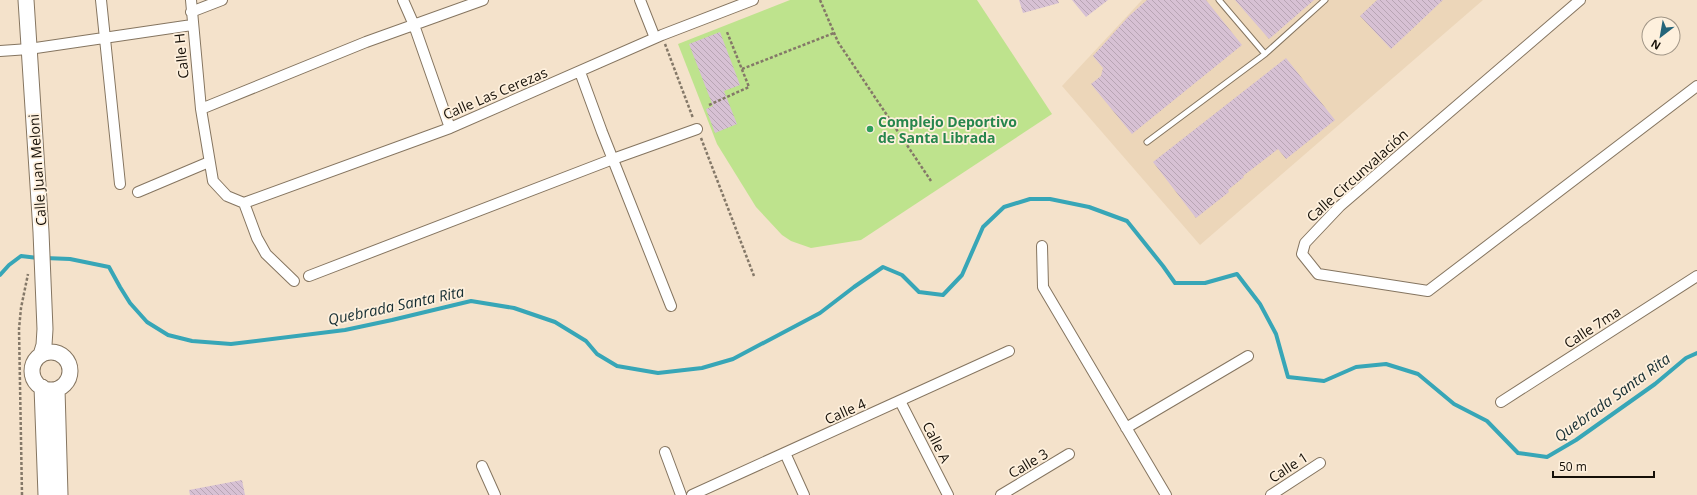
<svg xmlns="http://www.w3.org/2000/svg" width="1697" height="495" font-family="'Open Sans',sans-serif">
<defs>
<pattern id="building-back-hatch" width="6" height="6" patternUnits="userSpaceOnUse"><rect width="6" height="6" fill="#d7c1d4"/><path d="M-1 5l2 2M0 0l6 6M5-1l2 2" fill="none" stroke="#b8a5b4"/></pattern>
</defs>
<rect width="100%" height="100%" fill="#f4e2cb"/>
<path fill="#ecd6b9" d="M1142,0h341l-283,245 -138,-159z"/>
<path fill="#bee38d" d="M790,0h187l75,114 -191,126 -50,8 -20,-7 -9,-6 -26,-28 -39,-63 -39,-100z"/>
<g fill="none" stroke-linecap="round" stroke-linejoin="round">
<path stroke="#37a6b7" stroke-width="4" d="M45,258l25,1 39,8 11,20 10,16 17,19 21,13 24,6 39,3 114,-14 47,-10 79,-19 43,7 41,14 31,19 11,13 20,12 41,7 44,-5 31,-9 87,-46 34,-26 29,-20 19,8 17,17 24,3 19,-20 21,-48 21,-20 26,-8h20l39,8 38,14 36,45 12,17h30l32,-9 23,30 16,30 12,43 36,4 32,-14 30,-3 32,10 36,30 33,17 31,32 29,4 29,-17 79,-56 31,-26 11,-5
M0,275l9,-10 12,-9 17,2"/>
</g>
<path fill="url(#building-back-hatch)" d="M1019,0h39l1,3 -36,10z
M1072,0h36l-22,17z
M1147,0h59l36,45 -110,89 -41,-50 10,-8 2,-8 -10,-12 36,-40z
M1235,0h79l-45,39z
M1377,0h66l-52,49 -31,-33z
M720,32l20,53 -16,6 13,33 -22,9 -9,-24 7,-3 -24,-62z
M1286,58l49,62 -49,39 -8,-10 -35,27 1,1 -16,13 1,2 -33,26 -43,-56z
M242,480l3,15h-55l-1,-5z"/>
<g fill="none" stroke-linecap="round" stroke-linejoin="round">
<g stroke="#857560" stroke-width="7">
<path id="service" d="M1219,0l46,54
M1147,142l118,-88 60,-54"/>
</g>
<g stroke="#857560" stroke-width="12">
<path id="minor" d="M101,0l19,184
M191,0l10,109 12,72 14,15 17,7 13,35 9,16 28,27
M403,0l11,25 36,103
M640,0l15,38
M1580,0l-240,206 -35,37 -3,11 16,20 110,17 269,-205
M191,12l31,-12
M0,51l29,-2 163,-24
M580,72l22,60 69,174
M201,109l165,-67 117,-42
M138,192l71,-30
M244,203l206,-75 212,-93 91,-35
M1042,246l1,41 123,208
M309,276l304,-117 84,-30
M900,401l48,94
M1501,402l196,-126
M1126,428l122,-72
M665,452l16,43
M785,453l19,42
M482,466l13,29
M692,495l317,-144
M1001,495l68,-41
M1271,495l49,-32"/>
</g>
<g stroke="#857560" stroke-width="17">
<path id="secondary" d="M26,0l15,232 4,97 -1,16 -3,10
M32 371a19 19 0 1 1 38 0a19 19 0 1 1-38 0Z
M42,387l4,108
M57,389l3,106"/>
</g>
<path stroke="#847868" stroke-width="2.5" stroke-dasharray="3 2" stroke-linecap="butt" d="M820,0l18,42 93,139
M665,44l28,74
M742,69l92,-36
M709,105l40,-18 -22,-55
M701,138l53,138
M22,495l-3,-166 2,-21 7,-34"/>
<use href="#service" stroke="#fff" stroke-width="5"/>
<use href="#minor" stroke="#fff" stroke-width="10"/>
<use href="#secondary" stroke="#fff" stroke-width="15"/>
</g>
<circle fill="#2e9e5b" stroke="#fef0dd" stroke-width="1.5" cx="870" cy="129" r="4"/>
<g text-anchor="middle" dominant-baseline="central" stroke-width="3.5" stroke-linejoin="round" paint-order="stroke">
<g font-size="14" fill="#150f07" stroke="#fef0dd">
<text transform="translate(181 56) rotate(-96)">Calle H</text>
<text transform="translate(495 93) rotate(-23)">Calle Las Cerezas</text>
<text transform="translate(37 170) rotate(-94)">Calle Juan Meloni</text>
<text transform="translate(1357 175) rotate(-42)">Calle Circunvalación</text>
<text transform="translate(1592 327) rotate(-33)">Calle 7ma</text>
<text transform="translate(845 411) rotate(-24)">Calle 4</text>
<text transform="translate(937 442) rotate(63)">Calle A</text>
<text transform="translate(1028 463) rotate(-31)">Calle 3</text>
<text transform="translate(1288 467) rotate(-33)">Calle 1</text>
</g>
<g font-size="14" font-weight="bold" fill="#27864d" stroke="#fef0dd" text-anchor="start">
<text x="878" y="121">Complejo Deportivo<tspan x="878" dy="16">de Santa Librada</tspan></text>
</g>
<g font-size="15" font-style="italic" fill="#162e33" stroke="#fef0dd">
<text transform="translate(396 305) rotate(-12)">Quebrada Santa Rita</text>
<text transform="translate(1612 397) rotate(-36)">Quebrada Santa Rita</text>
</g>
</g>
<g transform="translate(1661 36) rotate(211)"><circle r="19" fill="#fef0dd" stroke="#a19687"/>
<path d="M0-3L7 15L0 10L-7 15Z" fill="#25657a"/>
<text y="-6" font-size="11" font-weight="bold" text-anchor="middle" fill="#150f07">N</text>
</g>
<path d="M1553 471v6h101v-6" fill="none" stroke="#150f07" stroke-width="2"/>
<text x="1559" y="471" font-size="12" fill="#150f07" stroke="#fef0dd" stroke-width="3" paint-order="stroke">50 m</text>
</svg>
